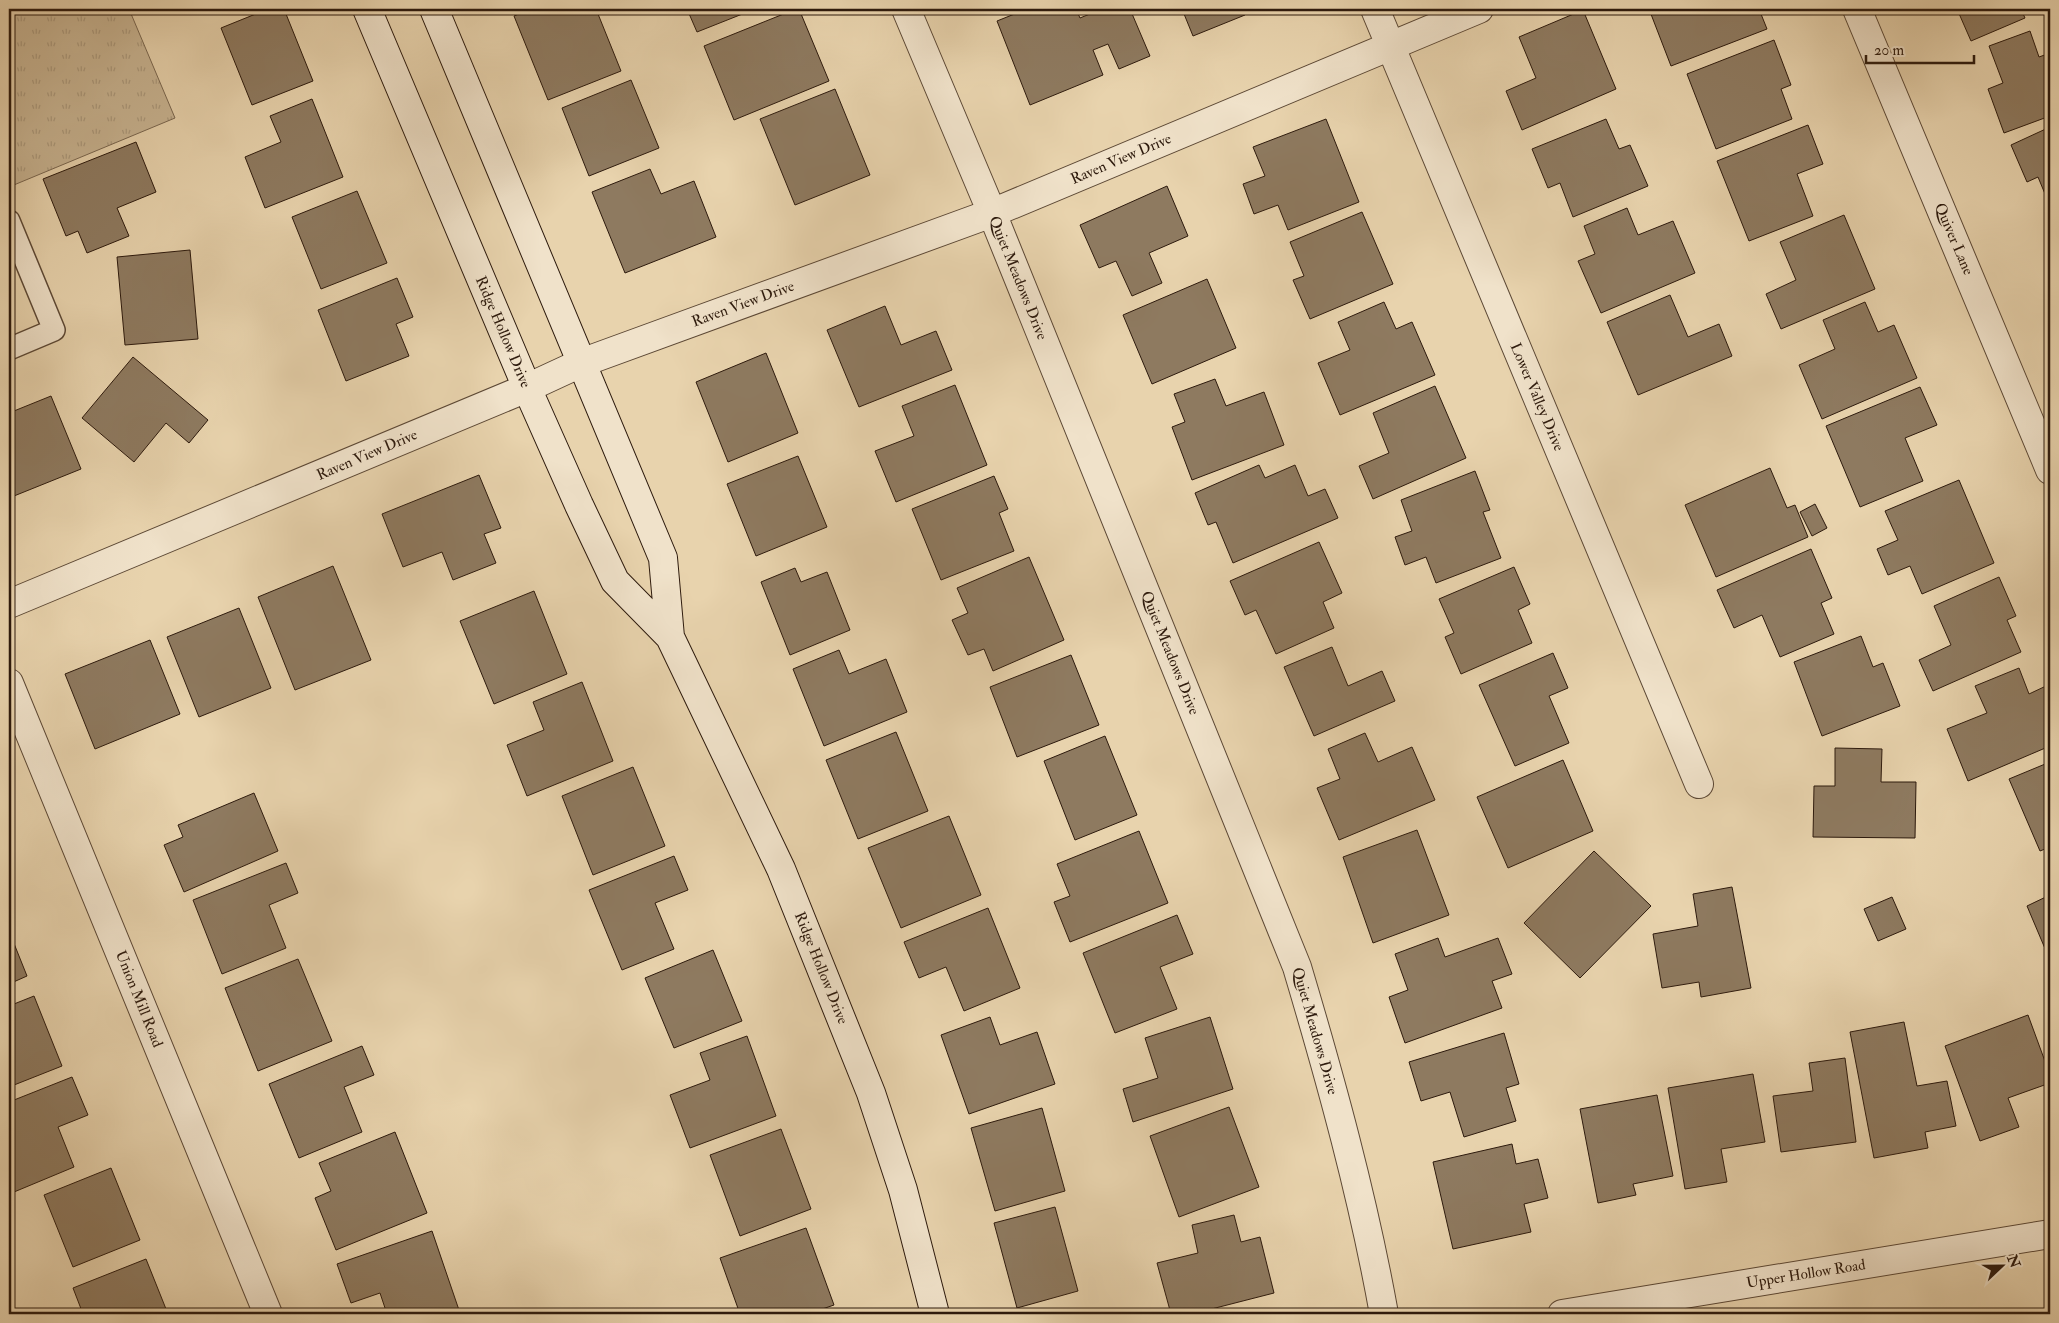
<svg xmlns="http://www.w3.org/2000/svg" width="2059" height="1323" font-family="'IM FELL Double Pica',serif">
<defs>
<pattern id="park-tufts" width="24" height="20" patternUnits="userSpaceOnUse" patternTransform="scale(1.25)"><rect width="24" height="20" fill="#c8b492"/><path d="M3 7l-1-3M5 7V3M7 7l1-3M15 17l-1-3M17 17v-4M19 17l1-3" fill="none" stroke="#ac9a7d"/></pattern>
</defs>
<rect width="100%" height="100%" fill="#e8d3ad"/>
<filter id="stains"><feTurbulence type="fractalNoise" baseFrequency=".004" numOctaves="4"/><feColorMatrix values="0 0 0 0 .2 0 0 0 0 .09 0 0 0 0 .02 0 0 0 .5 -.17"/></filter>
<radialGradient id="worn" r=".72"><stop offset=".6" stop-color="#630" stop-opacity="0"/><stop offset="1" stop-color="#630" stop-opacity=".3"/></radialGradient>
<path fill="url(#park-tufts)" stroke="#7a6750" d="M9,9h120l46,109 -166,69z"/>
<path fill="#8e7a60" stroke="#2d1a0d" d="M268,9h16l29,72 -61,24 -31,-77z
M531,9h65l25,62 -73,29 -34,-84z
M687,9h68l-58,23z
M796,9h3l30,72 -95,39 -30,-74z
M1027,9h49l4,9 22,-9h28l20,47 -31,13 -11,-25 -15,6 10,25 -73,30 -33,-84z
M1182,9h60l3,6 -52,21z
M1649,9h110l8,20 -96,37z
M1957,9h64l4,9 -54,23z
M1583,10l33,79 -94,41 -16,-39 30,-13 -17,-41z
M2030,31l9,26 11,-4v63l-46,17 -16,-44 15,-6 -14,-37z
M1774,40l17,45 -10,4 11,30 -76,30 -29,-75z
M631,80l28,68 -70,28 -27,-68z
M835,89l35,86 -75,30 -35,-86z
M312,99l31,78 -78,31 -20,-51 36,-15 -11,-26z
M1326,119l33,83 -71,28 -10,-25 -24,9 -11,-30 22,-8 -12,-29z
M1606,119l13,30 11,-4 18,41 -75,31 -13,-34 -12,5 -16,-39z
M1808,125l15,39 -26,10 16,42 -64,25 -32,-80z
M2050,127v79l-12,-29 -11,5 -16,-37z
M136,142l20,50 -39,16 12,28 -42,17 -9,-22 -12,5 -23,-57z
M650,169l11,25 33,-13 22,56 -91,36 -33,-81z
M1167,186l21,50 -39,17 13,30 -30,13 -16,-35 -17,7 -19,-43z
M357,191l30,72 -66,26 -29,-72z
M1627,208l11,27 35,-14 22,52 -94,40 -23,-52 17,-7 -11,-28z
M1362,212l31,72 -83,35 -17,-39 11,-4 -14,-34z
M1844,215l31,74 -94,40 -15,-35 30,-14 -16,-38z
M190,250l8,89 -73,6 -8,-88z
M397,278l16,39 -17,7 13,32 -63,25 -28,-71z
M1207,279l29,69 -84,36 -29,-69z
M1670,295l18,42 31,-13 13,32 -94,39 -31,-73z
M1384,302l12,27 16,-7 23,53 -95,40 -22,-52 32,-13 -12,-28z
M1865,302l13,30 16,-7 23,53 -95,41 -23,-54 36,-16 -12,-29z
M885,306l16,39 35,-14 16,39 -93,37 -32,-77z
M766,353l32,80 -70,29 -32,-80z
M133,357l75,63 -19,23 -23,-20 -32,39 -52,-44z
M1215,379l11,27 38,-14 20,53 -92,35 -20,-53 13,-5 -11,-28z
M955,385l32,80 -91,37 -21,-51 39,-15 -12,-30z
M1435,386l31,72 -93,41 -14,-33 30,-13 -16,-40z
M1920,387l17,38 -32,13 18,43 -63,26 -34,-81z
M51,396l30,73 -72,29v-85z
M798,456l29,71 -71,29 -29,-72z
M1259,465l6,13 30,-13 13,31 17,-7 13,29 -105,45 -17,-41 -8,3 -13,-32z
M1770,468l17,40 8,-3 13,32 -92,40 -31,-72z
M1475,471l15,39 -7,2 18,46 -65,25 -10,-26 -21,8 -10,-28 17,-6 -11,-31z
M479,475l22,53 -17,6 12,29 -43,17 -11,-28 -39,15 -21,-53z
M994,476l14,33 -9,4 15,38 -73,29 -29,-71z
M1959,480l35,83 -72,31 -12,-28 -22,9 -11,-26 21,-9 -13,-29z
M1815,504l12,24 -15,8 -12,-24z
M1319,542l23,51 -19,9 11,26 -58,26 -20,-44 -11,5 -15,-34z
M1811,549l21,49 -11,5 13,31 -54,23 -18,-42 -28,13 -17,-38z
M1029,557l35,83 -71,31 -9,-22 -16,6 -16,-35 16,-7 -11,-25z
M333,566l38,94 -76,30 -37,-93z
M1514,567l16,37 -12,6 14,33 -71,31 -16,-37 9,-4 -15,-34z
M795,568l6,14 26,-10 23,58 -60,25 -29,-73z
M1999,577l17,39 -9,4 14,32 -88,39 -14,-31 32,-15 -17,-39z
M534,591l33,83 -73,30 -34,-83z
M239,608l32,80 -72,29 -32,-80z
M1861,636l12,31 10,-4 17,43 -78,30 -28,-74z
M150,640l30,74 -85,35 -30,-75z
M1332,647l16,39 34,-15 13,30 -81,35 -30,-69z
M839,650l10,24 37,-15 21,53 -83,34 -31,-77z
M1553,653l15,35 -19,8 20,47 -54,23 -36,-81z
M1071,655l28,70 -82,32 -27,-70z
M2019,668l10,26 17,-8 4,10v50l-82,35 -21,-52 40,-16 -12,-27z
M582,682l31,79 -86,35 -20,-51 37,-15 -11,-28z
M896,732l32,79 -70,28 -32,-79z
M1365,733l13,29 34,-15 23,53 -96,40 -22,-52 23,-9 -12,-30z
M1105,736l32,79 -62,25 -31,-79z
M1835,748l47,1 -1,33h35l-1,56 -102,-1 1,-51h21z
M1563,760l30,71 -85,37 -31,-71z
M2050,762v85l-10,4 -31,-72z
M633,767l32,79 -72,29 -31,-79z
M254,793l24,58 -94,41 -20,-47 19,-8 -5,-12z
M949,816l32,79 -80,33 -33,-80z
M1417,830l32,85 -76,28 -30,-86z
M1139,831l29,72 -98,39 -16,-40 16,-6 -13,-32z
M1594,851l57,55 -71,72 -56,-55z
M674,856l14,34 -33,13 19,46 -52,21 -33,-80z
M286,863l12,30 -29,12 17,43 -64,26 -29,-74z
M1732,887l19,101 -50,9 -2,-15 -37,6 -9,-54 45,-8 -5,-32z
M2050,895v63h-1l-22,-52z
M1892,897l14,32 -28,12 -14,-32z
M988,908l32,80 -56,23 -18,-44 -27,11 -15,-36z
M1177,915l16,39 -33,13 17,42 -62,24 -32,-80z
M9,931l18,45 -18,8z
M1438,938l7,19 53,-19 14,36 -20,7 10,27 -97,35 -16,-46 19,-7 -13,-36z
M713,950l29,71 -68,27 -29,-70z
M298,959l34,82 -74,30 -33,-83z
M34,996l28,70 -53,21v-81z
M2028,1015l22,60v8l-42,15 11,29 -39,14 -35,-95z
M990,1017l10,28 37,-13 18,52 -86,30 -28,-79z
M1210,1017l23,72 -100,33 -10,-33 35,-11 -13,-40z
M1904,1022l13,64 30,-5 9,45 -31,6 3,16 -54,10 -24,-126z
M1504,1033l15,51 -13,4 10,33 -52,16 -14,-45 -29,9 -12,-39z
M747,1036l29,80 -86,32 -20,-53 40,-15 -10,-27z
M362,1046l12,29 -30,12 18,45 -63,26 -30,-74z
M1845,1058l11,84 -75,10 -8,-56 40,-5 -4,-28z
M1753,1074l12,68 -44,7 6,33 -42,7 -17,-101z
M72,1077l16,38 -30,12 16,40 -60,25 -5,-14v-76z
M1657,1095l16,81 -40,8 3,11 -38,8 -18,-94z
M1229,1107l30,80 -80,30 -29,-81z
M1042,1108l23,83 -70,20 -24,-83z
M781,1129l30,80 -71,27 -30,-81z
M395,1132l32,81 -91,37 -21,-52 16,-7 -12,-28z
M1512,1144l4,20 22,-5 10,39 -24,6 7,28 -78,17 -20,-87z
M111,1168l29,72 -67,27 -29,-72z
M1055,1207l23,84 -61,17 -23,-85z
M1234,1215l7,27 19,-5 14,56 -82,21h-21l-14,-51 41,-10 -6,-28z
M806,1228l28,77 -26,9h-68l-20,-56z
M432,1231l28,82 -73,1 -7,-21 -29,10 -14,-39z
M146,1259l22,55h-85l-10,-26z
M2050,1309v5h-14l-1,-2z"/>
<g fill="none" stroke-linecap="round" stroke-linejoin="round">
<g stroke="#5c4835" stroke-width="24">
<path id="lane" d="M9,221l45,109 -45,19"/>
</g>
<g stroke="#5c4835" stroke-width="30">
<path id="street" d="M906,9l86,204 305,754c34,114 66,230 87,347
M1375,9l324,775
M1857,9l193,461
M9,604l518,-216 54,-25 411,-150 487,-204
M9,683l259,631
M1562,1314l488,-80"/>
</g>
<g stroke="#2d1a0d" stroke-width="30">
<path id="secondary" d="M367,9l160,379 52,117 36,76 55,56 111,232 90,224 32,97 32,124
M434,9l229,549 7,79"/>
</g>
<use href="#lane" stroke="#f0e2ca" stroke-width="21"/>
<use href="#street" stroke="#f0e2ca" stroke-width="28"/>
<use href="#secondary" stroke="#f0e2ca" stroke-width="28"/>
</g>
<g text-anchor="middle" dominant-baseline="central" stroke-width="5" stroke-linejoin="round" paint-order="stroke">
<g font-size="15" fill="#2d1a0d" stroke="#f0e2ca">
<text transform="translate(1121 159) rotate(-23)">Raven View Drive</text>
<text transform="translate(1954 239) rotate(67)">Quiver Lane</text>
<text transform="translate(1018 278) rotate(68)">Quiet Meadows Drive</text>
<text transform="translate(743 304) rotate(-20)">Raven View Drive</text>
<text transform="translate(503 332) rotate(67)">Ridge Hollow Drive</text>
<text transform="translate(1537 397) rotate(67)">Lower Valley Drive</text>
<text transform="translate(367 455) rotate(-23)">Raven View Drive</text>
<text transform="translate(1170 653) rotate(68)">Quiet Meadows Drive</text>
<text transform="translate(821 968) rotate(68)">Ridge Hollow Drive</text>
<text transform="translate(139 999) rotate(68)">Union Mill Road</text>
<text transform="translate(1315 1031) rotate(74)">Quiet Meadows Drive</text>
<text transform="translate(1806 1274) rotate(-9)">Upper Hollow Road</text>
</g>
</g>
<rect width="2059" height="1323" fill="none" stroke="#e8d3ad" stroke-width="30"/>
<rect x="10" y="10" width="2039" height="1303" fill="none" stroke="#2d1a0d" stroke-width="2.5"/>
<rect x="15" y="15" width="2029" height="1293" fill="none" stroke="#2d1a0d"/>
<g transform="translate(2002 1266) rotate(68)" stroke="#f0e2ca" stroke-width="4" paint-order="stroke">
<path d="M0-4L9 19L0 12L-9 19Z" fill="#2d1a0d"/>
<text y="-8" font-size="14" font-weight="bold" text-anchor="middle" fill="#2d1a0d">N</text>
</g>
<path d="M1866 55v8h108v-8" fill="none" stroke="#2d1a0d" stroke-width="2.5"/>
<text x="1874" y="55" font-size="15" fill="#2d1a0d" stroke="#f0e2ca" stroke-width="4" paint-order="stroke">20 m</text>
<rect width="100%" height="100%" filter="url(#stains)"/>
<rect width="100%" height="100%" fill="url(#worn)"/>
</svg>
